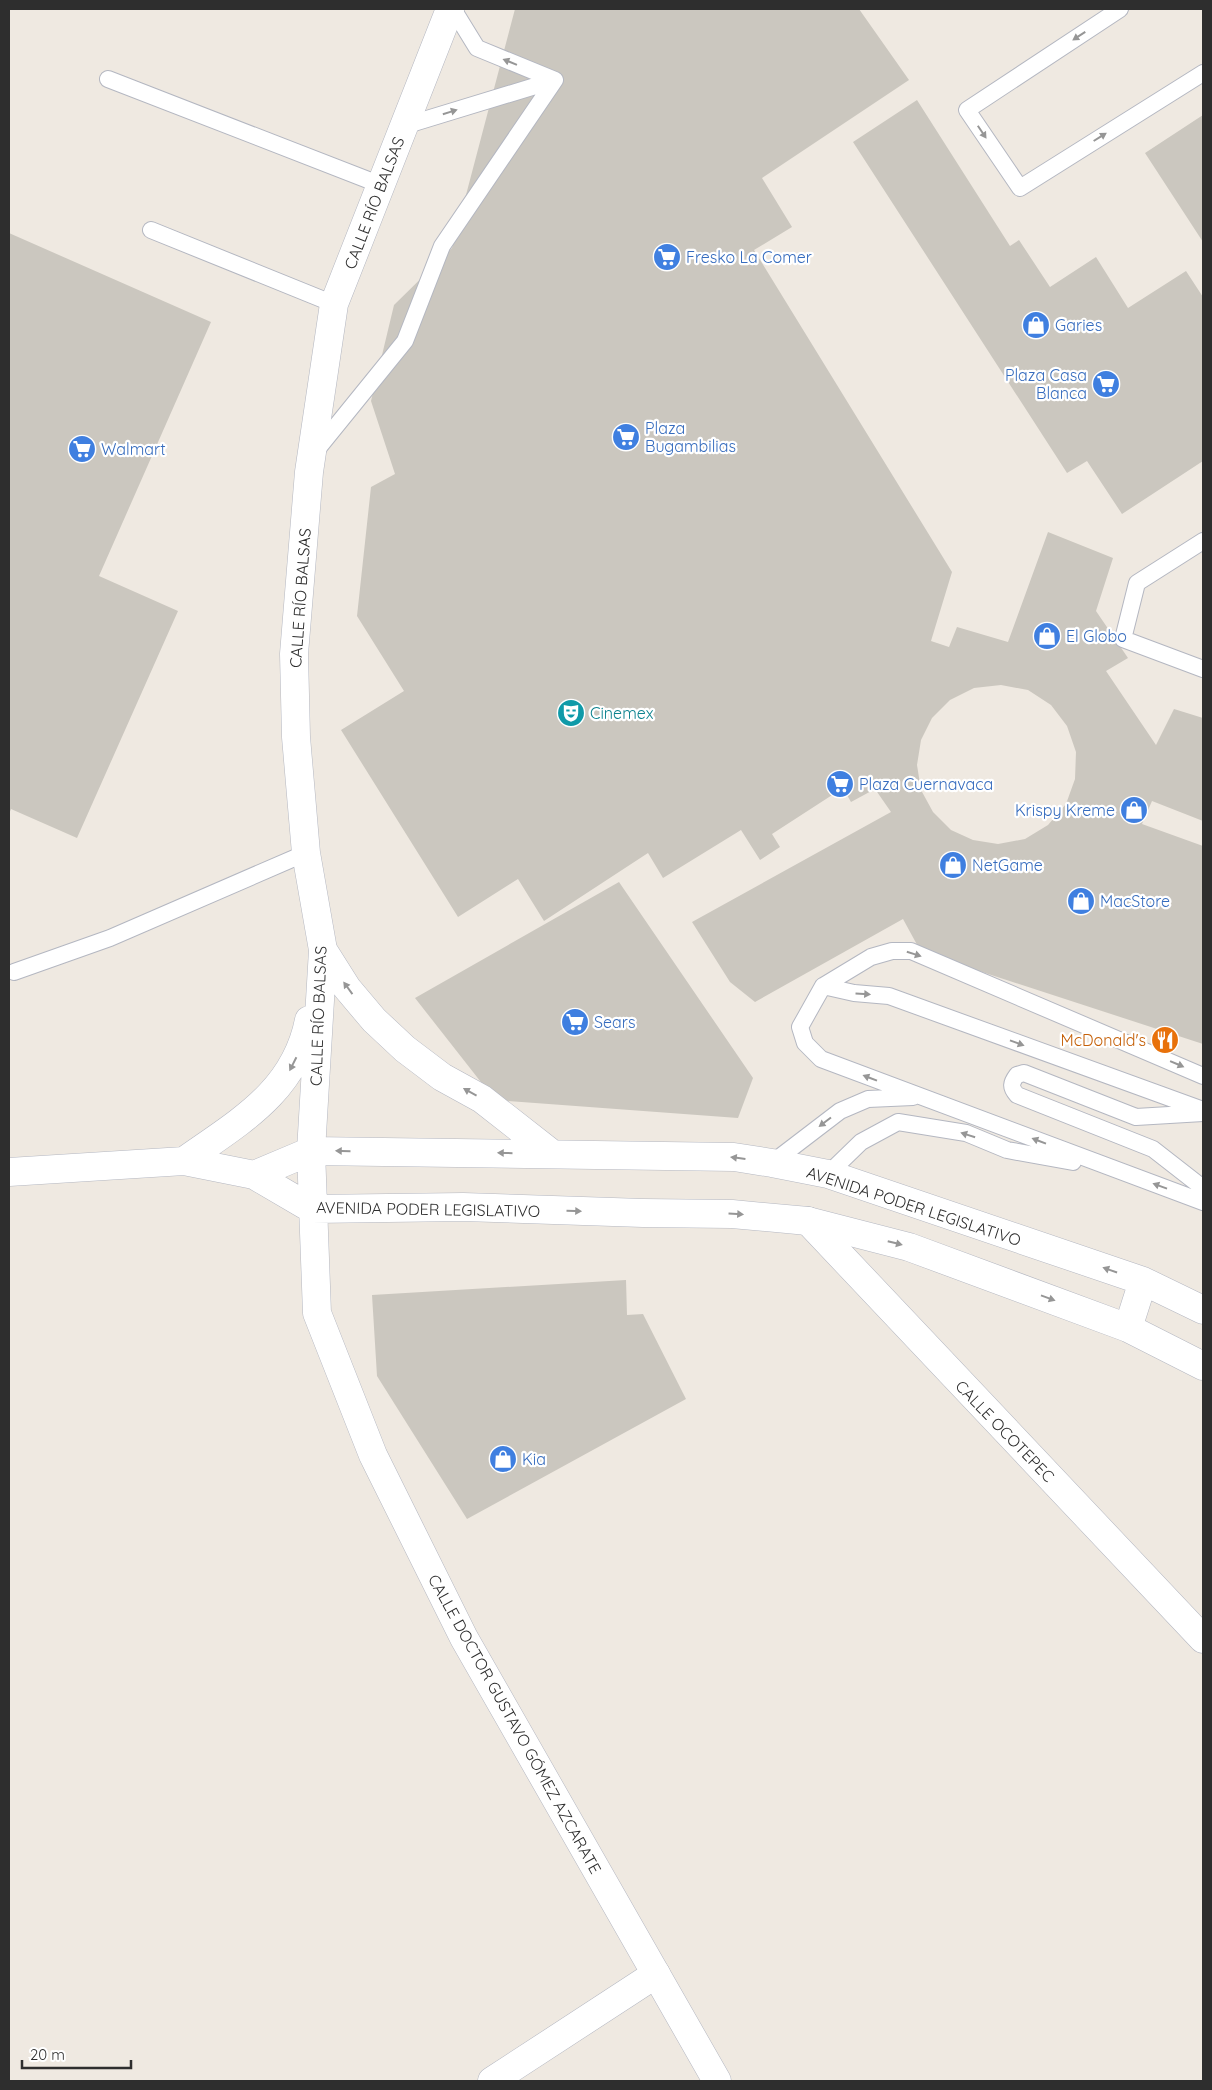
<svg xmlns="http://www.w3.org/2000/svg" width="1212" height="2090" font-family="Quicksand,sans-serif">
<rect width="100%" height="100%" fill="#efe9e1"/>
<path fill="#cbc7bf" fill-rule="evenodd" d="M515,9h344l50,71 -147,98 30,49 -38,23 198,322 -21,69 18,6 8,-20 51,15 40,-110 65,26 -17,53 32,47 -22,13 50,74 18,-36 29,9v103l-51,-20 -10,23 61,22v198l-282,-92 -18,-33 -148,83 -25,-20 -38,-60 199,-110 -16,-23 -24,13 -8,-14 -71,46 8,13 -20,13 -19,-30 -78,48 -15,-25 -104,68 -26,-42 -60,38 -117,-187 63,-39 -47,-75 14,-129 24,-13 -24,-73 23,-96 58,-57zM1001,685l27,5 23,15 16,21 9,26 -1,27 -9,25 -18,21 -23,14 -27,5 -25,-4 -22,-10 -18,-18 -12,-22 -4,-25 4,-25 11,-22 18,-18 24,-12z
M917,100l93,146 9,-6 31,47 46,-30 32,51 58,-37 17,26v164l-81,53 -35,-53 -20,12 -214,-331z
M1203,115v127l-58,-89z
M9,233l202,89 -112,254 79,35 -101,227 -66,-29 -2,5z
M619,882l134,196 -15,40 -243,-18 -80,-102z
M626,1280l1,35 16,-1 43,85 -219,120 -90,-143 -5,-81z"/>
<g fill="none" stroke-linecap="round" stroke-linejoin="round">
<g stroke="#b4b7c1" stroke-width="18">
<path id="lane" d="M453,9l24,39 78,32
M1120,9l-153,101 53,78 183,-115
M108,79l273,106
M404,126l151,-46
M151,230l183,74
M315,452l90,-111 37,-95 113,-166
M1203,541l-66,42 -14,56 80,30
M14,972l96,-34 196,-85
M823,986l48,-29 21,-6h19l292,125
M1203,1110l-314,-114 -35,-3 -31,-7 -23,41 5,16 16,16 382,143
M1203,1113l-67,4 -112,-44 -7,2c-6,8 -7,12 0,20l136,54 50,39
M772,1163l68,-52 28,-12 45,-2
M828,1174l33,-32 37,-20 68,11 41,17 66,12"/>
</g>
<g stroke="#b4b7c1" stroke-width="29">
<path id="street" d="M808,1221l395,418
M492,2081l164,-107"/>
</g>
<g stroke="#b4b7c1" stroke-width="29">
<path id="secondary" d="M450,9l-116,295 -25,168 -15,182 2,83 10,116 17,97 -12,201 6,162 56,142 91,183 253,443
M323,950l24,38 27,32 31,29 37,28 40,22 69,54
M184,1161c55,-39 111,-69 125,-141
M9,1172l175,-11 70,14 58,34 151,-2 180,6 89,1 76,7 101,26 219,81 75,38
M254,1175l57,-24 423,6 38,6 56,11 315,107 60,29
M1128,1328l15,-47"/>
</g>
<use href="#lane" stroke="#fff" stroke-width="16"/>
<use href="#street" stroke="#fff" stroke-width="28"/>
<use href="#secondary" stroke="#fff" stroke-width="28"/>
</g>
<defs><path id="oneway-solid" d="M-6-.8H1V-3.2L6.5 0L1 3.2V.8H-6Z" transform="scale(1.25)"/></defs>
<g fill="#969696">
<use href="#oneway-solid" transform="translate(1079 36) rotate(147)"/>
<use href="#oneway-solid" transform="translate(510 62) rotate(-158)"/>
<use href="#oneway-solid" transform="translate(450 112) rotate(-17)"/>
<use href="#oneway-solid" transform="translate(982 132) rotate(56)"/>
<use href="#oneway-solid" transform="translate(1100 137) rotate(-32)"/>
<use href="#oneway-solid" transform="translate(914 954) rotate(17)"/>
<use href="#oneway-solid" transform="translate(348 988) rotate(-126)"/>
<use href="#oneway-solid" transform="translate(863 994) rotate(4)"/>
<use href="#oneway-solid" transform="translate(1017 1043) rotate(20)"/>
<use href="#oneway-solid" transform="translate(293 1064) rotate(117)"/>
<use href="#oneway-solid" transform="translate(1177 1064) rotate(23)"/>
<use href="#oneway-solid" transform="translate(870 1078) rotate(-159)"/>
<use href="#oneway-solid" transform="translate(470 1092) rotate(-151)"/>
<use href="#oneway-solid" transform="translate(825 1122) rotate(143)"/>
<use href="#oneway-solid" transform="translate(968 1135) rotate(-162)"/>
<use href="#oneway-solid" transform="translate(1039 1141) rotate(-159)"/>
<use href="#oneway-solid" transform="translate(343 1151) rotate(-179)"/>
<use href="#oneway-solid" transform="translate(505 1153) rotate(-179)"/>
<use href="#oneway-solid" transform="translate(738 1158) rotate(-173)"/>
<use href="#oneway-solid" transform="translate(1160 1186) rotate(-160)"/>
<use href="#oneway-solid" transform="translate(574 1211) rotate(2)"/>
<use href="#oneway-solid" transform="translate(736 1214) rotate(4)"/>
<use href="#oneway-solid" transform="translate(895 1243) rotate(14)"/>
<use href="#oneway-solid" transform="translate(1110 1270) rotate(-161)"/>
<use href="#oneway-solid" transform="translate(1048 1298) rotate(20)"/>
</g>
<defs>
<g id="supermarket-disc" transform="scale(1.4375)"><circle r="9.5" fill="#3f7fe0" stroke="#fff"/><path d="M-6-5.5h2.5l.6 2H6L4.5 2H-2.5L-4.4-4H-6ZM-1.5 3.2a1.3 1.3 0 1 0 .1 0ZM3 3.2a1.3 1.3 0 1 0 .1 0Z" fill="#fff"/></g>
<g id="shop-disc" transform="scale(1.4375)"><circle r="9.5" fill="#3f7fe0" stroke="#fff"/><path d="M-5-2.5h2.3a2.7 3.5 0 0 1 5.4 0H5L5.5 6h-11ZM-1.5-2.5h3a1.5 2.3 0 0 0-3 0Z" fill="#fff"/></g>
<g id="theatre-disc" transform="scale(1.4375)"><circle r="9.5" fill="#0f9aa8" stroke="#fff"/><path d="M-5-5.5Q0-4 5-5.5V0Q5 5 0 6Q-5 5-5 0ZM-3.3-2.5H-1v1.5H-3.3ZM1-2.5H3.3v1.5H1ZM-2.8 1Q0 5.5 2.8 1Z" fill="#fff"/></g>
<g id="restaurant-disc" transform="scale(1.4375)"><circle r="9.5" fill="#e8710a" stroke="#fff"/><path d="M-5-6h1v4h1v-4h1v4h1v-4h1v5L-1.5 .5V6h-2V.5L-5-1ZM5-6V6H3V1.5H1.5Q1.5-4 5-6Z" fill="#fff"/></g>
</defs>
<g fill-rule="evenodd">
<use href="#supermarket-disc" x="667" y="257"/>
<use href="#shop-disc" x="1036" y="325"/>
<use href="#supermarket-disc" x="1106" y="384"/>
<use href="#supermarket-disc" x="626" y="437"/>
<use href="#supermarket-disc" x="82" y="449"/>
<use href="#shop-disc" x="1047" y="636"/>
<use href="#theatre-disc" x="571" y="713"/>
<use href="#supermarket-disc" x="840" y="784"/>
<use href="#shop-disc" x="1134" y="810"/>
<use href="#shop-disc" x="953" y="865"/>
<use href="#shop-disc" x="1081" y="901"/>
<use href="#supermarket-disc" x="575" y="1022"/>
<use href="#restaurant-disc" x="1165" y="1040"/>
<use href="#shop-disc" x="503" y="1459"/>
</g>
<g text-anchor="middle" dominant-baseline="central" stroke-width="4.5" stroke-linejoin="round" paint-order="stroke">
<g font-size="16" fill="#2e2e2e" stroke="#fff">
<text transform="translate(374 203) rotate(-69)">CALLE RÍO BALSAS</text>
<text transform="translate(300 598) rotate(-86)">CALLE RÍO BALSAS</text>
<text transform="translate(318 1016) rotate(-88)">CALLE RÍO BALSAS</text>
<text transform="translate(914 1206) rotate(18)">AVENIDA PODER LEGISLATIVO</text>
<text transform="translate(428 1209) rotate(1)">AVENIDA PODER LEGISLATIVO</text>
<text transform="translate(1005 1431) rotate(46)">CALLE OCOTEPEC</text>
<text transform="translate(515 1724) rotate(61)">CALLE DOCTOR GUSTAVO GÓMEZ AZCARATE</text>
</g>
<g font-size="16" fill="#366cbe" stroke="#fff" text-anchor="start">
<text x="686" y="257">Fresko La Comer</text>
<text x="1055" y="325">Garies</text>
<text x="1087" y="375" text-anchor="end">Plaza Casa<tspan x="1087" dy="18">Blanca</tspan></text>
<text x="645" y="428">Plaza<tspan x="645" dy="18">Bugambilias</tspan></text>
<text x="101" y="449">Walmart</text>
<text x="1066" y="636">El Globo</text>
<text x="859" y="784">Plaza Cuernavaca</text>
<text x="1115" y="810" text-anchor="end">Krispy Kreme</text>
<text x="972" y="865">NetGame</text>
<text x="1100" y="901">MacStore</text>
<text x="594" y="1022">Sears</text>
<text x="522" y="1459">Kia</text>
</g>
<g font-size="16" fill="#0d838f" stroke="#fff" text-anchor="start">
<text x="590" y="713">Cinemex</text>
</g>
<g font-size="16" fill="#c56008" stroke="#fff" text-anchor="end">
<text x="1146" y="1040">McDonald's</text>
</g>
</g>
<rect width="1212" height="2090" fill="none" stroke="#2e2e2e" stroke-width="20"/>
<path d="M22 2060v8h109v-8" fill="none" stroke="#2e2e2e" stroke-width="2.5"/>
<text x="30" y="2060" font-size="15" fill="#2e2e2e" stroke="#ffffff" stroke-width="4" paint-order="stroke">20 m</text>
</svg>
